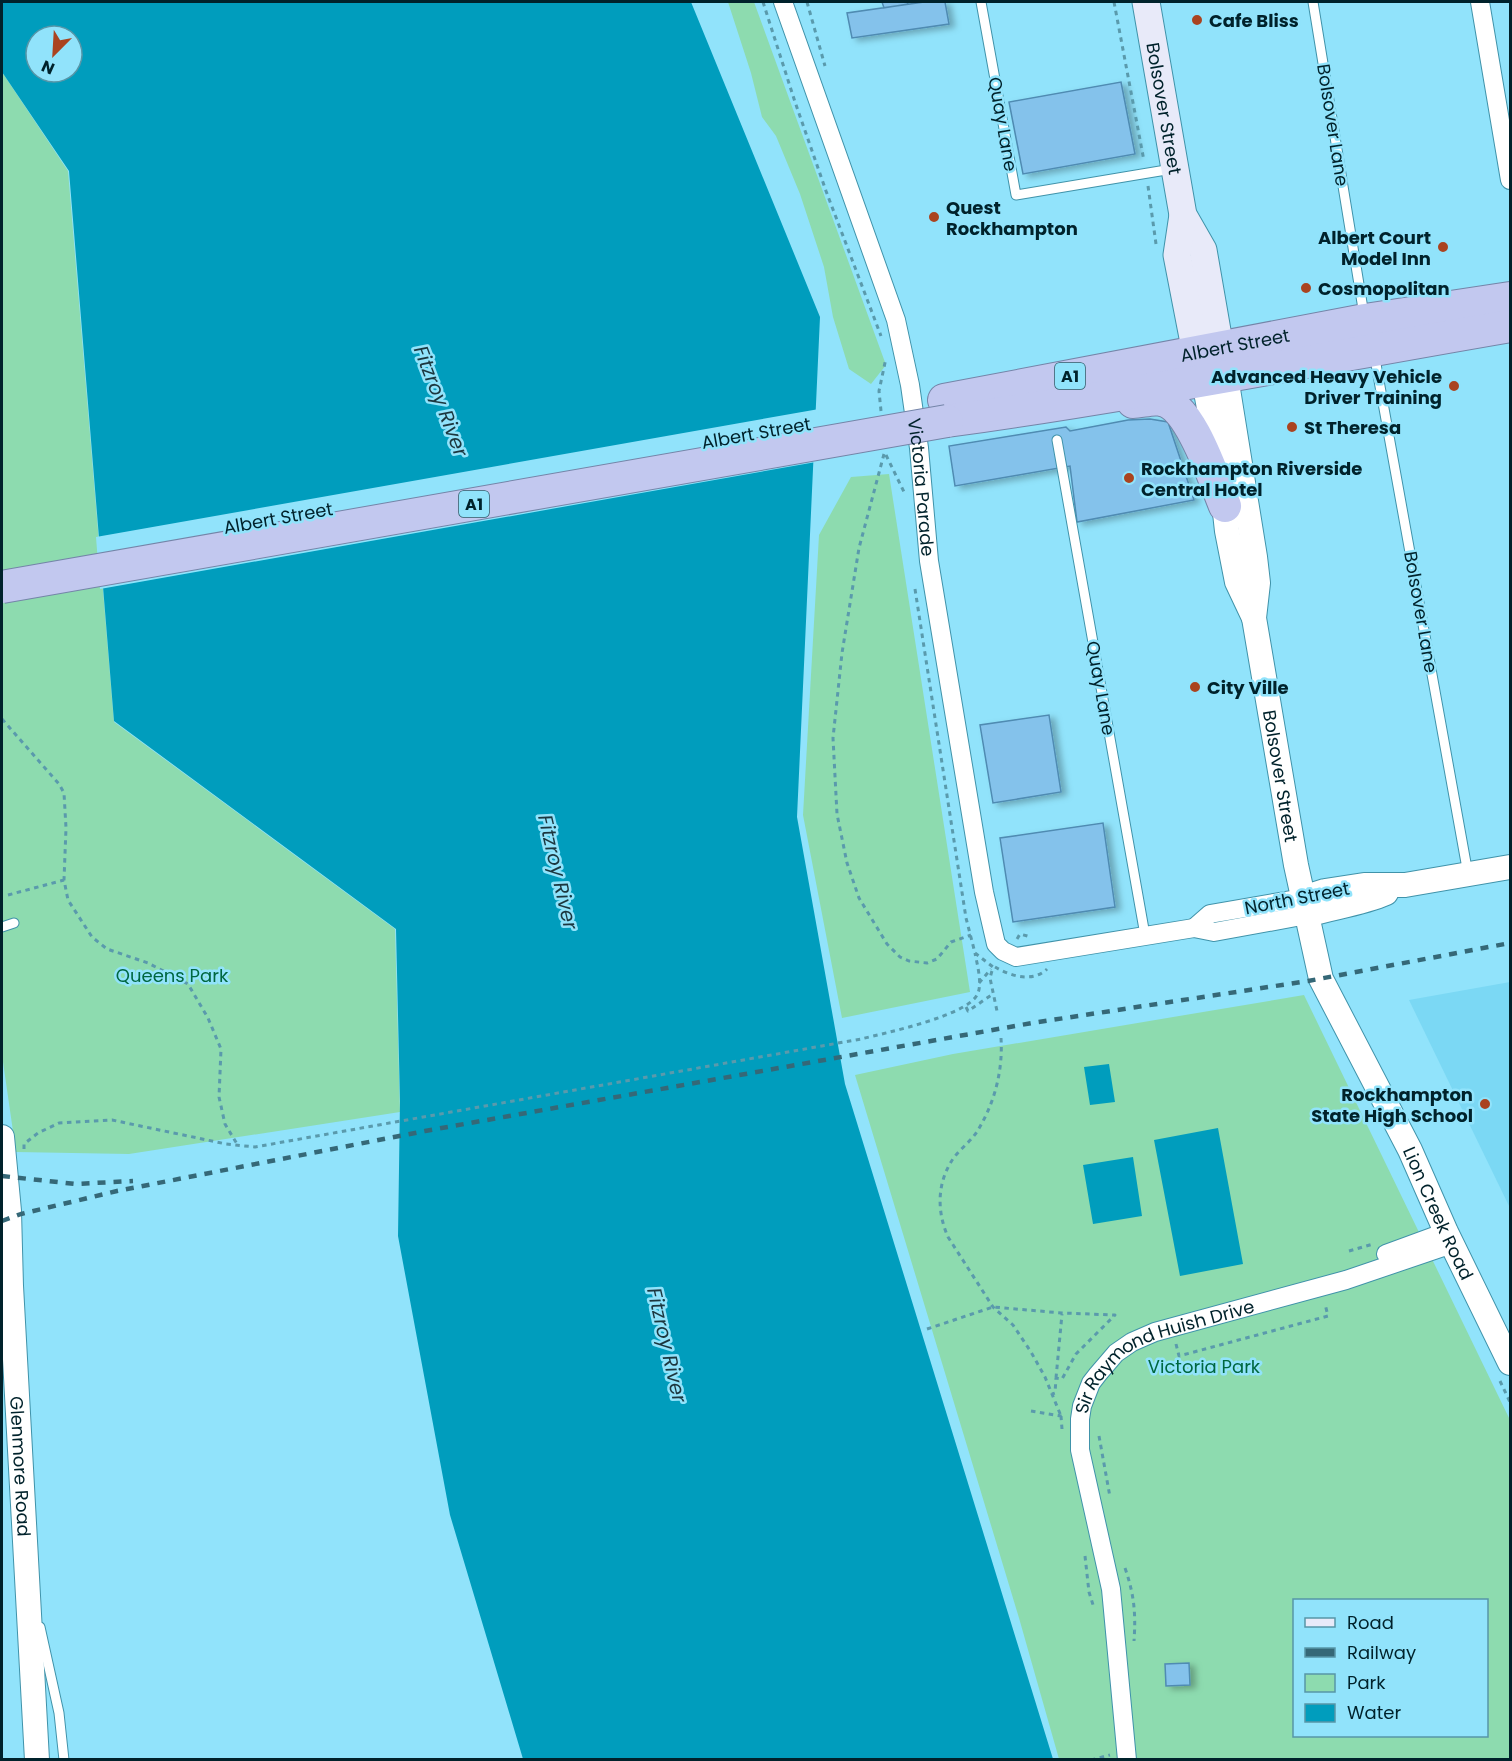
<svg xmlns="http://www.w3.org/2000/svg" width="1512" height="1761" font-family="Poppins,sans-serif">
<defs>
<filter id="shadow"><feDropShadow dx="5.5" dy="3" stdDeviation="3" flood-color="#0004"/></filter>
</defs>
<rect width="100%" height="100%" fill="#91e3fb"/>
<path fill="#7bd8f4" d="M1510,982v226l-101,-208z"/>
<path fill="#8ddbaf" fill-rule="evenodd" d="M728,2h26l132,363 -15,19 -22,-15 -16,-52 -9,-50 -24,-73 -24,-58 -14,-19 -11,-44z
M2,72l66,99 46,551 281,207 5,183 -271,42 -113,-2 -14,-97z
M889,474l81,518 -128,26 -39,-203 16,-280 32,-58z
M1304,995l206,425v339h-451l-40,-141 -164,-543 98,-21zM1294,1600h192v136h-192z"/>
<path fill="#009dbd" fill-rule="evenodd" d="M2,2h689l129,315 -23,500 48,267 208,675h-530l-73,-244 -52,-279 2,-135 -4,-172 -282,-208 -45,-550 -67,-99zM36,36h36v36h-36z
M1109,1064l6,38 -25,3 -6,-38z
M1218,1128l25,136 -63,12 -26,-136z
M1133,1157l9,59 -49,8 -10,-59z"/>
<path fill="#91e3fb" d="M819,409l-3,53 -716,127 -4,-52z"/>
<path fill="#84c2eb" stroke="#4f8bb2" stroke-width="1.5" filter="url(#shadow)" d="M882,2h25l1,2 -24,4z
M924,2h21l4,22 -97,14 -5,-25z
M1121,82l14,72 -112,20 -14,-72z
M1150,419l18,3 26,78 -117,22 -7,-56 -115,20 -6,-40 117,-19 4,4 58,-11z
M1049,715l12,77 -68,11 -13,-78z
M1103,823l12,84 -102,15 -13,-84z
M1189,1663l1,22 -24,1 -1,-22z"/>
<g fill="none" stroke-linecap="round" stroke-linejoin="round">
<g stroke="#4093aa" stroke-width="11">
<path id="service" d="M981,2l35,193 156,-26
M1313,2l51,313
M1374,353l94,521
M1057,440l88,495
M2,927l12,-4
M40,1627l19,86 5,47"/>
</g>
<g stroke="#4093aa" stroke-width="20">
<g id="minor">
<path id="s1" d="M783,2l113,318 14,65 9,63 10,113 55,331 12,52 7,7 13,6 178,-29 20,4 93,-17"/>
<path d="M1480,2l30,178"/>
<path d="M1194,928l16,-14 93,-16"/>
<path d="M1386,1254l60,-22"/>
<path id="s2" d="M1127,1760l-16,-171 -31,-139v-31l2,-13 9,-23 7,-9 18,-21 16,-11 23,-10 191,-52 106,-36"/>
</g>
</g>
<g stroke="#4093aa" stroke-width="26">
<g id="tertiary">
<path id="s3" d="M1226,377l29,180 3,26 -4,35 42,247 25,114 89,171 36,82 64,131"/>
<path d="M1204,381l16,86 7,64 10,51 17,36"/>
<path d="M1303,898l22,-7 39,-6h41l105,-18"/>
<path d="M1307,915c26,-8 54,-11 79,-22"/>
<path id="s4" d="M2,1137l7,74 2,75 26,474"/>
</g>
</g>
<g stroke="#4093aa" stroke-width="29">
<g id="secondary">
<path id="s5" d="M1146,2l37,213 20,35 17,98"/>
<path d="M1183,215l-6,40 19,98"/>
</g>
</g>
<g stroke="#7485a8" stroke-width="34">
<g id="trunk">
<path id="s6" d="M944,400l421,-80 145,-22"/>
<path d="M1133,402c8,0 19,-4 28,-2 30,5 53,80 64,106"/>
<path d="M947,421c189,-26 376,-63 563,-95"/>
</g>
</g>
<path stroke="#5a9aac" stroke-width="3" stroke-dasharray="4.5 4.5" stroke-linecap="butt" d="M763,2l32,100 31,89 55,145
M807,2l18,64
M1114,2l30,159
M1148,186l8,58
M881,411l-2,-20 7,-33
M884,454l-25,94 -17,105 -9,85 4,76 10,49 12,35 28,46 13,13 9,4 18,2 10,-4 14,-17 20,-7
M886,455l19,39
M915,589l51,329 9,35 18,14 -3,11 7,33
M2,719l57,65 5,9 2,35 -2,52 4,20 24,37 15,12 41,14 40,21 20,34 13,31 -2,48 6,27 12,20
M8,895l56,-15
M1017,939l3,-5 11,3
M995,967c15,9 38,16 52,2
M979,983l12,-14
M966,1007l2,4 25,-17
M1001,1038c2,32 -6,64 -23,92 -7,12 -20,20 -27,32 -14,23 -14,50 -3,75l45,70 20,18 18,27 14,25 16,39
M24,1149v-5l14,-11 21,-10 53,-3 114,24 29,3 606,-108c24,-6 105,-23 116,-44 6,-10 0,-31 -2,-42
M1349,1251l24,-7
M927,1329l66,-22 69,6 53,2 -39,39 -14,25 -6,-1 -1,15 -3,1
M1176,1344l3,12 149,-40 -3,-12
M1056,1378l6,-64
M1500,1381l10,21
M1031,1411l30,5
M1062,1429l-1,-13 2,1
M1099,1436l11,61
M1085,1556l4,36 5,16
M1125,1568c9,26 11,45 9,73
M1091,1760l19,-5"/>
<use href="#service" stroke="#fff" stroke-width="9"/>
<use href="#minor" stroke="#fff" stroke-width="18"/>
<use href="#tertiary" stroke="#fff" stroke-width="24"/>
<use href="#secondary" stroke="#e8eaf9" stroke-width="27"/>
<use href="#trunk" stroke="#c2c8ef" stroke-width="32"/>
<path stroke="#356877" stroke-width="4.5" stroke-dasharray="8 8" stroke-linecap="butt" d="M2,1176l73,8 58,-3
M2,1221l19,-7 96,-23 308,-60 607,-108 276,-42 202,-38"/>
<g stroke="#7485a8" stroke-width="34" stroke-linecap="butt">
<path id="trunk-bridge" d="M2,587l945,-166"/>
</g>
<use href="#trunk-bridge" stroke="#c2c8ef" stroke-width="32"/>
</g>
<g fill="#aa431f" stroke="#91e3fb" stroke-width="2">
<circle cx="1197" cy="20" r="6"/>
<circle cx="934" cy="217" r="6"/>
<circle cx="1443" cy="247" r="6"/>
<circle cx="1306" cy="288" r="6"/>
<circle cx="1454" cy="386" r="6"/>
<circle cx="1292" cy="427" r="6"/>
<circle cx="1129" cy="478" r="6"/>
<circle cx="1195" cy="687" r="6"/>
<circle cx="1485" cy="1104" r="6"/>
</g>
<g text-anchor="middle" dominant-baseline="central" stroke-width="5" stroke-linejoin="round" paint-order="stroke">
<g fill="#91e3fb" stroke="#2c5c69" stroke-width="1.5">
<rect x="1055" y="363" width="30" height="26" rx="4.5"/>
<rect x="459" y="491" width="30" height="26" rx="4.5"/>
</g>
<g font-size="16" font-weight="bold" fill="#00222b">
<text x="1070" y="376">A1</text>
<text x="474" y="504">A1</text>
</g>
<g font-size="18" font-weight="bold" fill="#00222b" stroke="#91e3fb" text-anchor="start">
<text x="1209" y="20">Cafe Bliss</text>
<text x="946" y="207">Quest<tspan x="946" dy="21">Rockhampton</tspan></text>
<text x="1431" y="237" text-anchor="end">Albert Court<tspan x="1431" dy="21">Model Inn</tspan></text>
<text x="1318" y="288">Cosmopolitan</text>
<text x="1442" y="376" text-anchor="end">Advanced Heavy Vehicle<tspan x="1442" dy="21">Driver Training</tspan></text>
<text x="1304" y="427">St Theresa</text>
<text x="1141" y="468">Rockhampton Riverside<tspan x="1141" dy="21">Central Hotel</tspan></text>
<text x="1207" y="687">City Ville</text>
<text x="1473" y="1094" text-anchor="end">Rockhampton<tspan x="1473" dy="21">State High School</tspan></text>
</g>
<g font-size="18" fill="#00222b" stroke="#91e3fb">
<text stroke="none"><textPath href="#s5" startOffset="108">Bolsover Street</textPath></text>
<text transform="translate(1003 124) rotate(80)">Quay Lane</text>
<text transform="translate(1333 125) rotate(81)">Bolsover Lane</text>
<text stroke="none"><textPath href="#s6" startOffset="296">Albert Street</textPath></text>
<text transform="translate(756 433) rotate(-10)">Albert Street</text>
<text stroke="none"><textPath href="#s1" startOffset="507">Victoria Parade</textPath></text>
<text transform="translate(278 518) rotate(-10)">Albert Street</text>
<text transform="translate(1421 612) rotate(80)">Bolsover Lane</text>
<text transform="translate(1101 688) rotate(80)">Quay Lane</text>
<text stroke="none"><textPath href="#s3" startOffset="404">Bolsover Street</textPath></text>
<text transform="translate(1297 898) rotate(-11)">North Street</text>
<text stroke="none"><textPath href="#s3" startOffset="873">Lion Creek Road</textPath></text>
<text stroke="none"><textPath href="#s2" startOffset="460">Sir Raymond Huish Drive</textPath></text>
<text stroke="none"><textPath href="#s4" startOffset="330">Glenmore Road</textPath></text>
</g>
<g font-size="18" fill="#00673f" stroke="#91e3fb">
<text x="172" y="975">Queens Park</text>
<text x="1204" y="1366">Victoria Park</text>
</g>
<g font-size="20" font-style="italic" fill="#1c363e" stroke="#91e3fb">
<text transform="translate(441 401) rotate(69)">Fitzroy River</text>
<text transform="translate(558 872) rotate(77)">Fitzroy River</text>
<text transform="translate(667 1345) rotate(77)">Fitzroy River</text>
</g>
</g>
<rect width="1512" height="1761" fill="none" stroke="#00222b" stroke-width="6"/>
<rect x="1293" y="1599" width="195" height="138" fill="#91e3fb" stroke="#5796a8" stroke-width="1.5"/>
<rect x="1305" y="1618" width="30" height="9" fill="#e8eaf9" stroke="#5796a8" stroke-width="1.5"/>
<text x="1347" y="1629" font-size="18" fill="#00222b">Road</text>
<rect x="1305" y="1648" width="30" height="9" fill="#356877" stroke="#5796a8" stroke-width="1.5"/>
<text x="1347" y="1659" font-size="18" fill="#00222b">Railway</text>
<rect x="1305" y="1674" width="30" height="18" fill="#8ddbaf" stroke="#5796a8" stroke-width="1.5"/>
<text x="1347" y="1689" font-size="18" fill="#00222b">Park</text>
<rect x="1305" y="1704" width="30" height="18" fill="#009dbd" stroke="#5796a8" stroke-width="1.5"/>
<text x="1347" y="1719" font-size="18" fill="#00222b">Water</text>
<g transform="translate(54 54) rotate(204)"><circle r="28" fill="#91e3fb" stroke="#5796a8" stroke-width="1.5"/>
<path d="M0-4.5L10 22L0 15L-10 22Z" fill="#aa431f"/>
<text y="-9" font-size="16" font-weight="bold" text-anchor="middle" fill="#00222b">N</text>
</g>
</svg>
